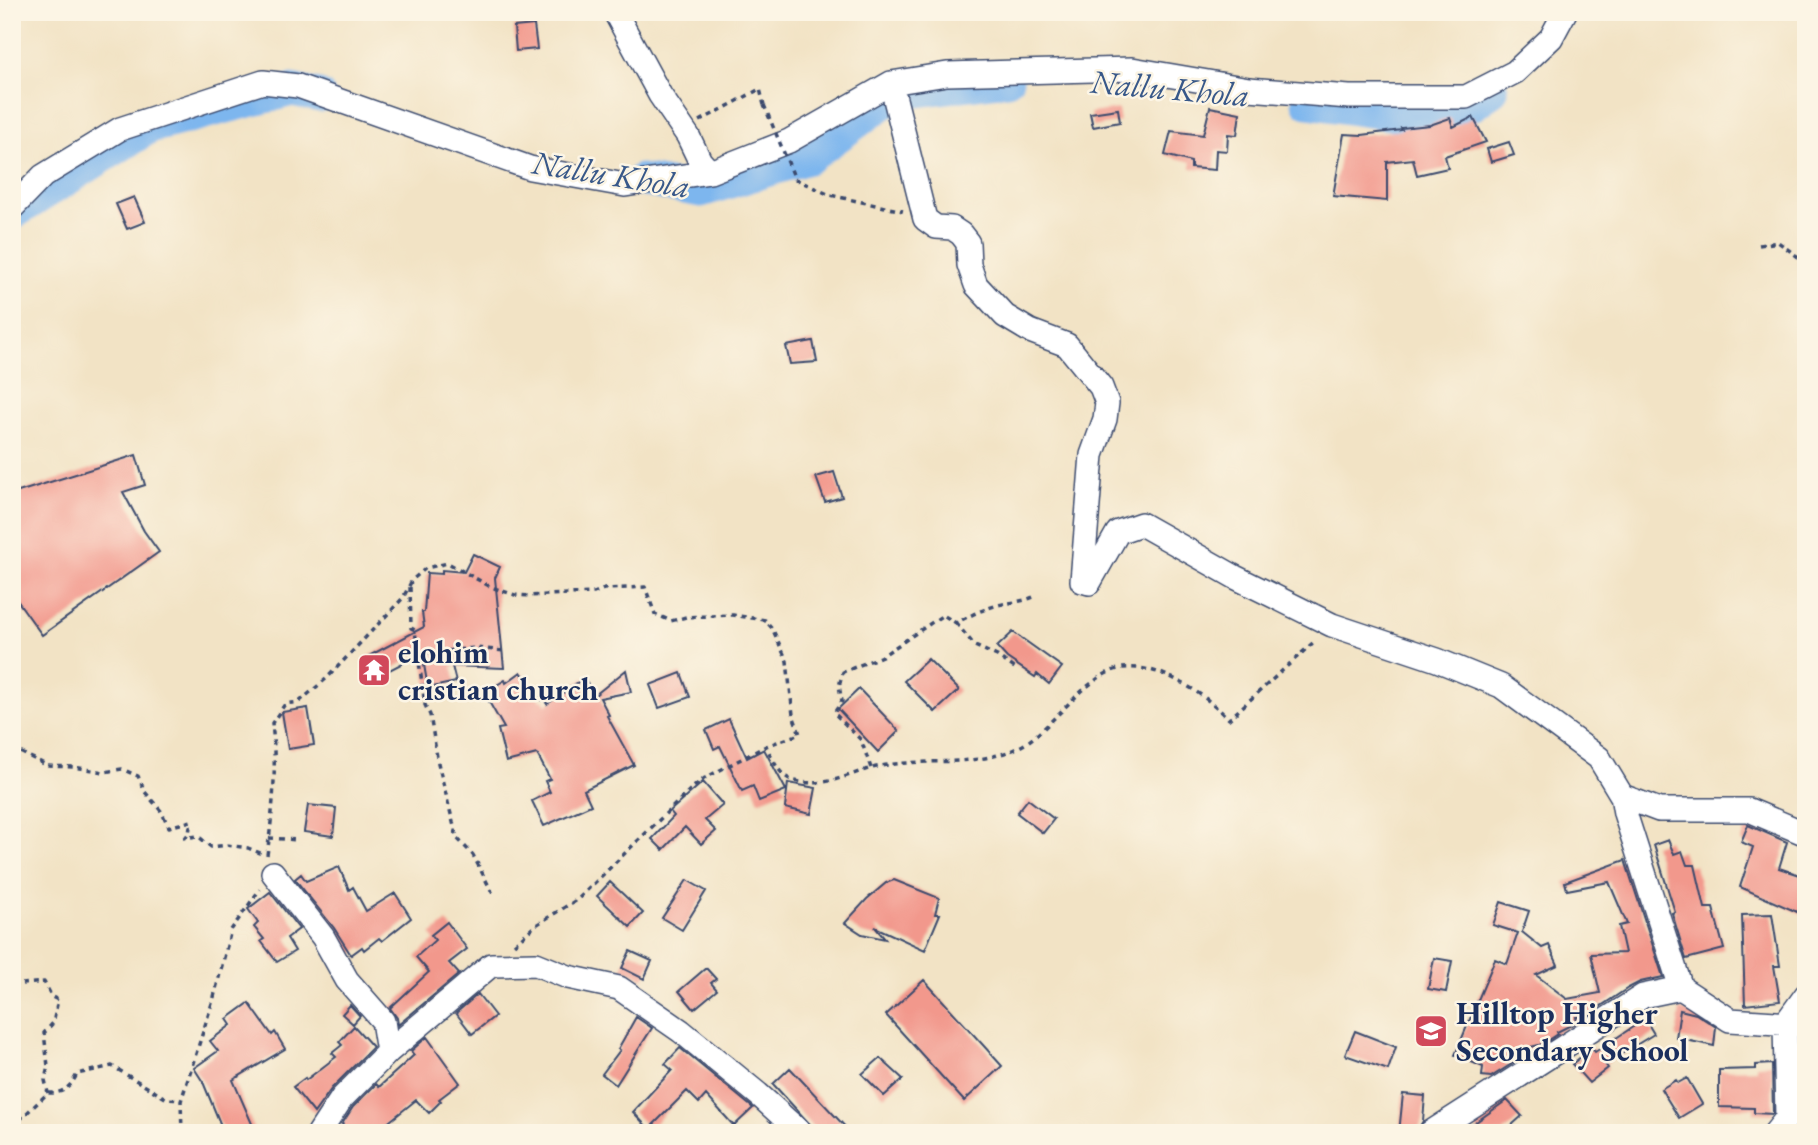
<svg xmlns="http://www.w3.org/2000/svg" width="1818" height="1145" font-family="'EB Garamond',serif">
<rect width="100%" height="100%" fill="#fcf5e5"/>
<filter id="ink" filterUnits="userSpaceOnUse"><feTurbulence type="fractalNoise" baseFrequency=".0143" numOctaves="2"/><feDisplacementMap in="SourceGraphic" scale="14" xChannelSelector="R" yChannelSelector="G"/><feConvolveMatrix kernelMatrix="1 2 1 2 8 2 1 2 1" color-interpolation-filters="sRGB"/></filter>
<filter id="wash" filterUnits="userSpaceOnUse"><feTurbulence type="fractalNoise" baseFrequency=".00686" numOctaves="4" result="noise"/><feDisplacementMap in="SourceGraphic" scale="28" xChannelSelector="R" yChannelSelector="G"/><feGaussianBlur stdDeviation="1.57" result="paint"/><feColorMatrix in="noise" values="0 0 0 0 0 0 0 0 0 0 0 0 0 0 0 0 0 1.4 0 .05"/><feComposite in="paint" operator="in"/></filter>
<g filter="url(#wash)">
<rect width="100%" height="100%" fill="#f2e3c5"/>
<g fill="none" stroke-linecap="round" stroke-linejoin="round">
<path stroke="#7db6ee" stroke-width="33" d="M1308,102l101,15 65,-13 18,-14
M641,180l60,11 107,-33 88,-64 111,-15
M12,214l138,-87 142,-37 27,6"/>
</g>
<g id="blocks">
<path fill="#f2988c" d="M534,25l3,24 -21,2 -2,-24z
M1210,107l30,6 -3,22 -9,-1 -1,17 -11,-1 -1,20 -24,-2v-6l-26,-7 6,-24 32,4z
M1118,109l2,13 -27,5 -3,-14z
M1473,117l13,25 -41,14 3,12 -31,7 -4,-16 -26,3v39l-54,-5 11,-62 18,1 40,-5 -1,-2 29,-3 20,-7 3,9z
M1509,142l5,13 -23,7 -4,-13z
M134,197l11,25 -18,7 -11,-25z
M813,341l4,21 -27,2 -4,-18z
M136,455l9,30 -22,7 21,39 15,21 -117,83 -30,-42v-99z
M834,472l8,25 -17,5 -9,-25z
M473,554l27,13 -5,11 9,90 -52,-2 4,16 -28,6 -6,-35 -42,22 -11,-19 55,-29 -2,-15h2l3,-39 15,1v-4l22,2z
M1013,632l49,35 -13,17 -12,-10 -2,3 -28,-19 -10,-11z
M928,659l31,31 -24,22 -31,-31z
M626,670l5,22 -31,6 9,17 -2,1 27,49 -50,25 7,15 -47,21 -12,-25 18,-9 -5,-11 5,-2 -13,-25 -31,8 -8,-33 6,-1 -20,-35 21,-13 1,3 15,-11 20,28 2,-2 4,6 37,-26 11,17z
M681,673l9,24 -31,11 -9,-23z
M859,689l40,42 -21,21 -40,-43z
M308,708l6,37 -26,4 -6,-37z
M729,719l18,39 17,-9 22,41 -27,11 -6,-15 -11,5 -22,-45 -6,3 -8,-19z
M703,782l20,23 -18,15 11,11 -15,13 -16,-17 -22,23 -11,-11 22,-23 -4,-5z
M788,783l28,5 -5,26 -26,-6z
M1028,799l26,20 -11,14 -26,-20z
M308,805l28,3 -3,28 -29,-4z
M1748,825l39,17 -8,26 27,9v39l-66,-29 13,-40 -12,-5z
M1668,840l6,14 8,-3 5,14h8l10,43h8l11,41 -38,10 -14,-46 3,-1 -21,-67z
M1625,860l38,117 -23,5 -12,6 -42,28 -10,1 1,5 -20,10 1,2 -15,10 -12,3 -10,11 -30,19 -9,-1 1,-9 -28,-12 40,-96 12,5 11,-31 -25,-8 8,-23 28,9 -7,21 20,16 7,-3 9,20 -22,10 31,24 33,-6 -9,-39 34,-1 -6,-27 8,-2 -18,-42 -42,8 -2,-8z
M339,867l10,23 4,-3 13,24 29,-18 16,25 -29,23 -3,-3 -15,12 -2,-3 -11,8 -17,-27 -39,-49 6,-5 5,7z
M687,880l19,11 -24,39 -20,-12z
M894,880l45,18 -4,16h5l-15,36 -50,-23 10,12 -23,-5 -17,-11 22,-24 19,-16z
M610,882l33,31 -13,14 -33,-31z
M270,892l29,37 -12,9 8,13 -18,11 -16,-21 3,-2 -10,-12 4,-4 -10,-14z
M1772,914l8,52h-6l6,35 -35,4 -3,-90z
M447,922l20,27 -18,14 10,11 -61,51 -1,-7 -7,-10 39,-36 -13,-15 19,-17 -4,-5z
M630,951l22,10 -8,18 -22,-11z
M1434,958l18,3 -6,31 -18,-3z
M706,968l10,11 -5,4 6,7 -23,19 -15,-18z
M924,980l78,86 -38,35 -78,-86z
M478,994l17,22 -23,18 -16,-21z
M249,1003l23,32 3,-3 10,17 -52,31 23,53h-32l-21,-51 -9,-14 24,-17 -8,-10 21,-16 -4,-6z
M350,1005l10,11 -7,8 -11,-10z
M1680,1010l16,4 20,13 -2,19 -38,-8z
M636,1017l16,11 -36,57 -14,-11 18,-24 -2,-1z
M1645,1019l9,15 -49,30 3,4 -19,15 -17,-19 20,-16 3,4z
M354,1026l19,21 -41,41 -18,25 -21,-26 12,-9 1,2 30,-23 -4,-4 10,-8 -3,-3z
M1355,1031l41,16 -8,23 -43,-15z
M427,1037l33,46 -21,16 2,2 -12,12 -13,-13 -41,33h-26l-7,-9 11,-17 23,-23 3,3 35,-32 -3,-4z
M680,1048l73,60 -19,18 -28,-31 -7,8 -12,-12 -38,38 -16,-17 39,-42 -7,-6z
M880,1058l23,21 -19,17 -22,-22z
M1772,1064l1,50 -19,-1v-5l-35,-1v-37l37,-1v-4z
M790,1068l61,65h-33l-45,-49z
M1687,1078l15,26 -23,14 -18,-29 15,-9 2,3z
M1403,1094l22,2 -2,25 -7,12h-17z
M1507,1100l15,16 -19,17h-23l-8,-8z"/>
</g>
</g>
<g filter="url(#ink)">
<use href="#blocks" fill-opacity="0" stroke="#3b4a6d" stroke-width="2"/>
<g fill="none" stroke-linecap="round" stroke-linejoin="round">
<g stroke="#3b4a6d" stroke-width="26">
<path id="minor" d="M615,12l45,83 28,41 12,25 10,11
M891,83l34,136 11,8 16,1 9,6 7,9 1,22 7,20 29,31 25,15 37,14 34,42 6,16 -2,16 -13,36 -10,126 7,2 29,-51 23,-8 94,53 97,48 105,35 64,26 98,72 23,38 3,17 56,175
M12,208l31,-32 77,-47 143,-47 35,4 232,82 95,17 85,-13 79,-31 102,-58 56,-9 185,-5 117,20 100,8h117l49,-25 36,-34 14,-26
M1622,796l37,14h90l57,24
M273,873l50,64 24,43 36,41 5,31
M319,1133l23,-35 46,-46 103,-87 45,-1 32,13 51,11 62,43 77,63 43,39
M1430,1133l213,-137 38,-8 49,32 76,5
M1775,1133l12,-15 -2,-94 21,-29"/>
</g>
<path stroke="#3b4a6d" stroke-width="3.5" stroke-dasharray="5 5" stroke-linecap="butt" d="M700,121l60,-32 4,16
M795,179l35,16 73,16
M1759,245l19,-3 28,21
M410,587l1,41 4,2 3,24 57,-6 29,3
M956,623l19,23 22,10 19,13
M418,654l7,51 5,10 8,48 19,75 16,17 21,41
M12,748l36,18 25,1 31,5 18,-3 16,7 7,16 16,19 8,16 22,-6 -2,12 -4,5 13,-2 13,11 16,-2 21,3 17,7
M871,768l-10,-28 -27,-27 8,-12 -3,-15 4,-14 39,-16 61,-41 13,8c15,-8 31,-16 47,-19 12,-2 22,-3 33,-8
M269,838l29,2
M267,855c6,-44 10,-87 5,-132l13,-19 14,-2 28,-24 76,-80 9,-18 14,-12 22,-5 43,24 24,8 15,1 38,-2 26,-1 10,-4 41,-2 10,27 16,7 15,-4 47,-2 32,5 7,8 15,33 6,54 7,19 -34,12
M514,944l22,-19 42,-26 114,-111 13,-10 61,-32c6,12 14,32 29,35 37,8 59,-12 93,-16 45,-7 93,3 135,-20 30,-18 65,-73 100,-77 39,-4 80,25 106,51l87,-79
M12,985l32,-3 8,15 6,3 -5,23 -9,10 4,33 -3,14 3,13
M12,1127l36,-34c15,1 23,-6 29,-19l35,-8 55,33 15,1
M182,1133l-1,-32 33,-104 17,-67 29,-41"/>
<use href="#minor" stroke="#fff" stroke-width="23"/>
<path stroke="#3b4a6d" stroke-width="3.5" stroke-dasharray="5 5" stroke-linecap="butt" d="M764,105l31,74"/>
</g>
</g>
<defs>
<g id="temple-square" transform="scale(1.75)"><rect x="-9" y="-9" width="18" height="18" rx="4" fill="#d1495b" stroke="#fcf5e5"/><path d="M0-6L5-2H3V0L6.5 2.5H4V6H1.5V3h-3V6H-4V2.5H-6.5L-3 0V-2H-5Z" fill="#fff"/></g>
<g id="school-square" transform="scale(1.75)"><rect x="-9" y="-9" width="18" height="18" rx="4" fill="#d1495b" stroke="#fcf5e5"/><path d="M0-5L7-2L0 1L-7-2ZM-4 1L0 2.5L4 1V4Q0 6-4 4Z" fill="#fff"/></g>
</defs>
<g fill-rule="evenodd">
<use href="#temple-square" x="374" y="670"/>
<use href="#school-square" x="1431" y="1031"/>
</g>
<g text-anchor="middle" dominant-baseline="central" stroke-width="5" stroke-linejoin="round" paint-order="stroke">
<g font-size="32" font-weight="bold" fill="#1b2f5e" stroke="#fcf5e5" text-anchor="start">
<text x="398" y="652">elohim<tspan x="398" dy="37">cristian church</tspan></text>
<text x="1456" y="1013">Hilltop Higher<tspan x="1456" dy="37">Secondary School</tspan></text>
</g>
<g font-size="33" font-style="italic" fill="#385889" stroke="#fcf5e5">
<text transform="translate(1170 88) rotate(5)">Nallu Khola</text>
<text transform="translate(611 174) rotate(9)">Nallu Khola</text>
</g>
</g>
<rect width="1818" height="1145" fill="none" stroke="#fcf5e5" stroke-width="42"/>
</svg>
